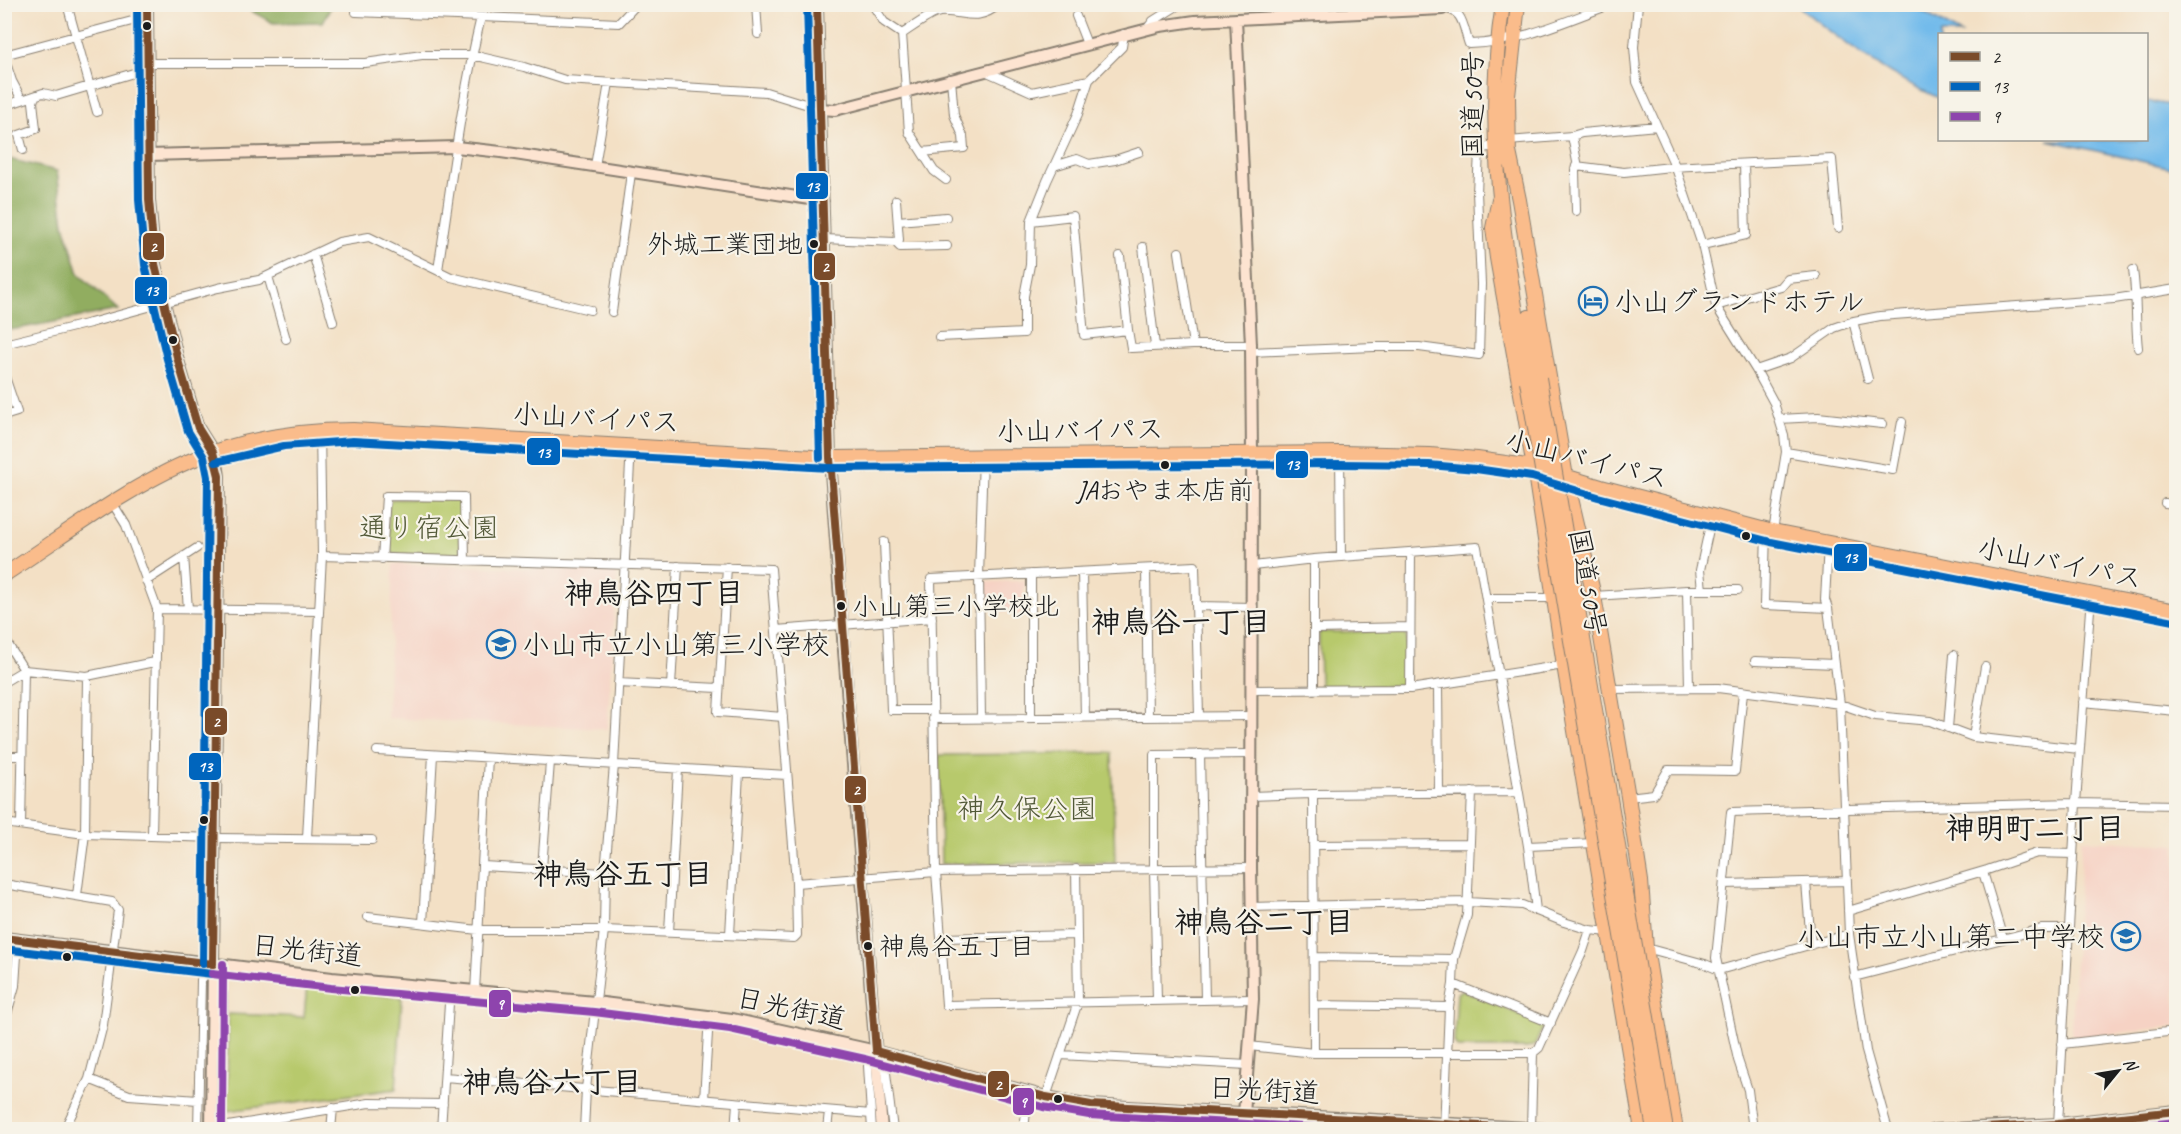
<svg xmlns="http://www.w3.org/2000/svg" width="2181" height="1134" font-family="Caveat,'Klee One',sans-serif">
<rect width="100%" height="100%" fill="#f7f3e8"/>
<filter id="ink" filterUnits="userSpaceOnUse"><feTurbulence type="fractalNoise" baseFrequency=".0167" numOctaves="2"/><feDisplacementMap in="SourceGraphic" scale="12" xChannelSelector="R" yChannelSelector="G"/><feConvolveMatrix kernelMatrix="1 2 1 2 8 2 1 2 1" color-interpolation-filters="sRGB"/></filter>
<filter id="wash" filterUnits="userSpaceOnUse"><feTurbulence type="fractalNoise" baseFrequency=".008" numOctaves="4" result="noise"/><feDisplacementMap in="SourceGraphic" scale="24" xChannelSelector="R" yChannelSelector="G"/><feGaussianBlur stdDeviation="1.35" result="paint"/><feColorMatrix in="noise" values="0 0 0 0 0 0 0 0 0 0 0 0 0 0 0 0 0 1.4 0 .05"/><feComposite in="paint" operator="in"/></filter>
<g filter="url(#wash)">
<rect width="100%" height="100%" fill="#f3e0c5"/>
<path fill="#f6d2c4" d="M393,564l224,7 -10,158 -220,-11z
M1025,581l-4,34 -36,-6v-27z
M2082,840l94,5v181l-102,12 -3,-6z"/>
<path fill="#b7c96c" stroke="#6a7244" stroke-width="1.5" d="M392,499h67l4,3v49l-4,6 -66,-3 -4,-5 -1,-46z
M1406,631l1,55 -87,1 -1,-55z
M1112,753l3,109 -174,2 -2,-109z
M307,985l95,13 -6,91 -169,22 1,-97 76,3z
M1463,990l81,35 -9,20 -8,3h-69l-4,-5 3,-50z"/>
<path fill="#91ad60" stroke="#56643e" stroke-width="1.5" d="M243,5v-1l89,1 -9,17 -50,1 -29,-16z
M5,158l52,13 7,53 15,50 39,36 -107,20 -7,-19z"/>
<path fill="#73bbeb" stroke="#486c84" stroke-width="1.5" d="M1797,5h114l50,29h-21l-1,64c-51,-22 -99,-57 -142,-93z
M2147,101l29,5v63l-128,-29h98z"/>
</g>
<g filter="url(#ink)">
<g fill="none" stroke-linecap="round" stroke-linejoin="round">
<g stroke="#887e70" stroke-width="10">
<path id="street" d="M67,4l30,108
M756,4l2,30
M872,4l12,18 18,12 7,98 25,39 12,9
M1638,4l-4,43 3,35 39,86 26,77 14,61 40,64 18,33 10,32 2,17 -13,80
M1442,9c22,-1 21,19 27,35 50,-1 97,-23 143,-40
M356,12l125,5
M1076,16l11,28
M1147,29l6,-8 27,-17
M902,34c8,-5 29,-21 38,-22 24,-2 35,12 60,-8
M4,55l143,-38
M4,57l8,24 10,19 21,-7 13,3 81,-24 11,1
M148,63h217l57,-8h50l52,12 41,13 201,12 55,17
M985,71l47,21 57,-12
M4,106l18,-6
M1572,136l6,31
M1508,141l64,-5 10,-3 75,-7
M23,150l-4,-15 17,-6 -3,-27 2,-6
M922,152l42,-4 -1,-12 -9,-21 -3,-36
M595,166l14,-83
M1054,166l23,-7 12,5 26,-4 24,-8
M1576,211l-1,-41 1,-4 48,6 47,-5 161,-8 6,69
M898,221l48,-4
M1031,221l42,-5 11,119 44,-5 3,18 62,-3h58
M824,239l71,3 4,-2 -3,-40
M895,242l5,5 47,-1
M1702,245l44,-10 -2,-71
M1143,247l12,99
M1179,252l14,93
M313,254l20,68
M1120,256l8,74
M438,270c13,-85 23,-170 43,-253l138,6 18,-19
M2133,270c4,27 2,51 5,78
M268,276l18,63
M1716,306l65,-19 7,-8 28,-3
M612,312l19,-139
M1853,321l15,58
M939,337l85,-4v-37l6,-31 1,-44 16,-40 31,-67 11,-34 33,-33 2,-13
M4,344l86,-21 128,-35 41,-8 80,-38 30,-5 82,40 139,33
M1251,352l123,-5h45l60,8 2,-71 -4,-92 2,-40 4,-4 12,-2
M1756,370l35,-12 43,-30 20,-7 26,-5 234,-17 62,-10
M4,374l13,38 -13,4
M1779,419l39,-2 64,7
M1786,452l107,18 9,-48
M1340,453l1,104
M2165,503l11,1
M113,504l13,21 31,84 -5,226
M1766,530l-2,75 64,3
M884,542l7,168h42
M1828,544l-3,56 3,8 12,96 9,230 17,117 22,79
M184,556l4,53
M322,556l449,13 25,314 1,52 -3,3 -190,-8h-126l-110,-13
M382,559l4,-63 78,1 1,64
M1314,559v132
M1253,566l61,-7 163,-12 51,299 8,64
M727,567l-9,145 65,5
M1146,569l2,147
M1082,572l3,145
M1031,574v144
M146,581l51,-33
M1687,590h51
M1702,590l-2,-20 12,-54
M1594,596l93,-6 2,98
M1486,598h69
M1197,606l56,1
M157,609l161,2
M1316,629l93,-2
M776,630l156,-12
M4,638l20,32 -3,155
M1755,661l80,3
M4,682l20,-12 63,6 67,-14
M618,683l101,5
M1438,685l1,107
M671,686l7,-120
M1410,689l1,-137
M1610,689l108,-1 122,16 35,12 55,5 43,16 106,12
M1252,690l158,-1 154,-24
M2083,702l93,9
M1199,716l-4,-150 -264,13 5,293 10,133 307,-6
M981,718l-2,-142 4,-119
M933,719l319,-3
M1948,728l6,-73
M1973,737l12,-70
M377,751l410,24
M1200,754l5,246
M4,756h18
M1313,794l1,259
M1251,796l62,-2 205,-2
M1628,797l26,-3 14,-24 67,1 8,-79
M4,823l81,11 131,4 156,2
M307,838l15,-282 -2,-126
M1313,845l156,-1
M1528,846l66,-3
M483,866l122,7
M542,868l8,-106
M1983,872l20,67
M1806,882l5,63
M796,883l140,-11 315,-4
M4,884l108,18 6,8 -15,115 -14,54 -25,51
M1724,884l123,-3
M77,895l8,-61 2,-158
M1251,907l216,-5 55,3 42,17 26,8 19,2
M1848,911l139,-41 50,-17 36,1
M423,923l10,-168
M669,932l9,-163
M730,934l9,-161
M941,938l136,-3
M1646,948l59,16 14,6 130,-36
M1314,957l140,2
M215,968l9,26 -2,136
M1854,977l187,-48h28
M1453,984l98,39
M475,991l13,-233
M1157,1000l-3,-131v-114l97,-1
M1315,1005l134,2
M7,1014l8,-28 3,-46
M2062,1044l114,-13
M1249,1046l65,7h219
M1060,1055l188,10
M445,1077l426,37
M89,1079l40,16 69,5
M1046,1097l32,-95 -2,-133
M704,1099l5,-83
M441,1126l44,4
M222,1127l147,-24 74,1
M1531,1128l2,-75 6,-5 44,-97 7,-21
M198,1130l3,-150 12,-16
M331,1130l2,-22
M441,1130l9,-142
M584,1130l2,-41 18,-159 1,-57 9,-108 17,-320
M735,1130l2,-27
M827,1130l2,-19
M872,1130l-4,-64 8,-9 10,16 7,57
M1024,1130l4,-38
M1141,1130l2,-22
M1285,1130l1,-14
M1444,1130l5,-123 4,-23 1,-25 13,-44 5,-123
M1753,1130l-5,-40 -10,-30 -22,-102 15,-146 345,-9 100,2
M2060,1130l-2,-6 18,-321 15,-207"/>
</g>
<g stroke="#887e70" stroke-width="14">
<path id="secondary" d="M147,4l2,196 6,64 22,93 21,71 15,24 4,11 2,13 -8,654
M817,4l13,454 12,167 40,505
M1236,19l15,326 1,110 -1,413 2,131 -9,115
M821,109l14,1 325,-84 35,-5 247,-12
M148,155l308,-8 45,5 322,49
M4,938l328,40 263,24 137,17 135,30 179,48 45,8 473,25
M1934,1130l124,-6 118,-13"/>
</g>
<g stroke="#887e70" stroke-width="16">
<path id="highway" d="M1503,4c-21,129 4,250 24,377
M1509,152l10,48 47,277 28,119 34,201 13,84 5,67 30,182
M1509,161l-1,-65 10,-92
M1499,199l-6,29 4,30 37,209 30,198 78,465
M1529,317l10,61
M4,575c58,-38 125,-89 188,-115 52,-21 105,-30 161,-30l477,28 510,-5 90,2 47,4 57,8 67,20 172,45 403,79"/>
</g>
<use href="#street" stroke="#fff" stroke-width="8"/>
<use href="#secondary" stroke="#fde4d1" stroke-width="10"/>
<use href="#highway" stroke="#fabc8b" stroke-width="14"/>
<g stroke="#887e70" stroke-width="16" stroke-linecap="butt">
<path id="highway-bridge" d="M1539,378l127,752
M1527,381l127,749"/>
</g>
<use href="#highway-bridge" stroke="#fabc8b" stroke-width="14"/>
<g stroke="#f7f3e8" stroke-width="12">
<path id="bus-1" d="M147,4l2,196 6,64 22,93 21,71 15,24 6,24 -6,488
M817,4l13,454 46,593
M4,938l209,26
M876,1051l170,46 45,8 464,25
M1944,1130l114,-6 118,-13"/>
</g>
<g stroke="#f7f3e8" stroke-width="12">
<path id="bus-2" d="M137,4l2,196 6,65 22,94 21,72 16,26 4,20 -5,487
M807,4l13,454
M216,462l68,-16 69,-5 476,27 511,-4 89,1 47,4 56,8 66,20 173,45 403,79
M4,949l208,25"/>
</g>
<g stroke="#f7f3e8" stroke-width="12">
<path id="bus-3" d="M212,974l119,14 263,24 136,17 135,30 178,48 46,8 267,15
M222,1130l1,-166
M2104,1130l72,-8"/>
</g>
<use href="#bus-1" stroke="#7a4b2a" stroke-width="8"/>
<use href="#bus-2" stroke="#0065bd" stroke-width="8"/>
<use href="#bus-3" stroke="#8e44ad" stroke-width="8"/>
</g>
</g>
<defs>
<g id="hotel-ring" transform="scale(1.5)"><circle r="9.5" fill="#f7f3e8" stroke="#1f6fb2" stroke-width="1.5"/><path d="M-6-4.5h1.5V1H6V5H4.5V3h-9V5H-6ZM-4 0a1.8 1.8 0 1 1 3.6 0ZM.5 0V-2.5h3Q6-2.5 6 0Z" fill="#1f6fb2"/></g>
<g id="school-ring" transform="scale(1.5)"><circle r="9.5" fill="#f7f3e8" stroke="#1f6fb2" stroke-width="1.5"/><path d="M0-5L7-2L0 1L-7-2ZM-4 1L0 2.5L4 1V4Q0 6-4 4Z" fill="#1f6fb2"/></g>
</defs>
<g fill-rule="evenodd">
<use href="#hotel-ring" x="1593" y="301"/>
<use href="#school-ring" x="501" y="644"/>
<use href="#school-ring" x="2126" y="936"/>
</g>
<g fill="#1c1c1c" stroke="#f7f3e8" stroke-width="2">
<circle cx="147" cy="26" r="5"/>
<circle cx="814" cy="244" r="5"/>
<circle cx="173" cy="340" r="5"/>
<circle cx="1165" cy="465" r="5"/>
<circle cx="1746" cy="536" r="5"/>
<circle cx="841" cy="606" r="5"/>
<circle cx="204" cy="820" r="5"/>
<circle cx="868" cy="946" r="5"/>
<circle cx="67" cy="957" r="5"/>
<circle cx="355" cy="990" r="5"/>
<circle cx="1058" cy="1099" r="5"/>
</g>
<g text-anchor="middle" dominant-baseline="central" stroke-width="4.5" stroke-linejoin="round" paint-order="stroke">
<g font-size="26" fill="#1c1c1c" stroke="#f7f3e8" text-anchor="start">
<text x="803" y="244" text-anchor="end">外城工業団地</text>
<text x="1165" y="490" text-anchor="middle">JAおやま本店前</text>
<text x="852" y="606">小山第三小学校北</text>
<text x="879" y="946">神鳥谷五丁目</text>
</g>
<g font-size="28" fill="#1c1c1c" stroke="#f7f3e8">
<text transform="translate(1472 105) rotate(-90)">国道50号</text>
<text transform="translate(596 418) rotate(3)">小山バイパス</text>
<text transform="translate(1080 430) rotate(-1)">小山バイパス</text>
<text transform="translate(1587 459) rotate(14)">小山バイパス</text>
<text transform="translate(2060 563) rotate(11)">小山バイパス</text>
<text transform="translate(1588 582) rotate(80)">国道50号</text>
<text transform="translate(307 950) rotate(6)">日光街道</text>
<text transform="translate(791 1008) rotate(12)">日光街道</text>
<text transform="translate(1264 1090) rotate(3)">日光街道</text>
</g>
<g font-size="28" fill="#1c1c1c" stroke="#f7f3e8" text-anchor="start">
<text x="1614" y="301">小山グランドホテル</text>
<text x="522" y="644">小山市立小山第三小学校</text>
<text x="2105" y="936" text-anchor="end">小山市立小山第二中学校</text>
</g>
<g font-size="28" fill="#525938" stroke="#f7f3e8">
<text x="429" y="527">通り宿公園</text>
<text x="1027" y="808">神久保公園</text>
</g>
<g font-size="30" font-weight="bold" fill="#1c1c1c" stroke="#f7f3e8">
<text x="654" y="593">神鳥谷四丁目</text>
<text x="1181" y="622">神鳥谷一丁目</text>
<text x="2035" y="828">神明町二丁目</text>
<text x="623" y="874">神鳥谷五丁目</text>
<text x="1264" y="922">神鳥谷二丁目</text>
<text x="552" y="1082">神鳥谷六丁目</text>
</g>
</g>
<g stroke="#f7f3e8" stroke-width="2">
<rect x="795" y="172" width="34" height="28" rx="6" fill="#0065bd"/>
<rect x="142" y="232" width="23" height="29" rx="6" fill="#7a4b2a"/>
<rect x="813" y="252" width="23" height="29" rx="6" fill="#7a4b2a"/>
<rect x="134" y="276" width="34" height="29" rx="6" fill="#0065bd"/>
<rect x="526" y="437" width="35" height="29" rx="6" fill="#0065bd"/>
<rect x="1275" y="450" width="34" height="29" rx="6" fill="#0065bd"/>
<rect x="1833" y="543" width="35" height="29" rx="6" fill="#0065bd"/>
<rect x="204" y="707" width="24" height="29" rx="6" fill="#7a4b2a"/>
<rect x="188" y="752" width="34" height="29" rx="6" fill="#0065bd"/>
<rect x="844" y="775" width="23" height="29" rx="6" fill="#7a4b2a"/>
<rect x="488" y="989" width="24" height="29" rx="6" fill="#8e44ad"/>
<rect x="987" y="1070" width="23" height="28" rx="6" fill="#7a4b2a"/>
<rect x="1012" y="1087" width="23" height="29" rx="6" fill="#8e44ad"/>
</g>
<g font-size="16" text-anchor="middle" font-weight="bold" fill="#fff">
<text x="812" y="192">13</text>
<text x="153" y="252">2</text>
<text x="825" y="272">2</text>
<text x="151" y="296">13</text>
<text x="543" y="458">13</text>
<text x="1292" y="470">13</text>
<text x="1850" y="563">13</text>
<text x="216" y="727">2</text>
<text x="205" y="772">13</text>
<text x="856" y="795">2</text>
<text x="500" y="1009">9</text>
<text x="998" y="1090">2</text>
<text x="1023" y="1107">9</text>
</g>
<rect width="2181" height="1134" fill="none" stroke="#f7f3e8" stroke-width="24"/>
<rect x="1938" y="33" width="210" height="108" fill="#f7f3e8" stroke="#9f9d96" stroke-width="1.5"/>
<rect x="1950" y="52" width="30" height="9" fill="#7a4b2a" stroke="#9f9d96" stroke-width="1.5"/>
<text x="1992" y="63" font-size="18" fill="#1c1c1c">2</text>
<rect x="1950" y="82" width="30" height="9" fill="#0065bd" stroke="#9f9d96" stroke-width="1.5"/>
<text x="1992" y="93" font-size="18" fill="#1c1c1c">13</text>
<rect x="1950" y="112" width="30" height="9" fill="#8e44ad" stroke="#9f9d96" stroke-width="1.5"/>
<text x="1992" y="123" font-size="18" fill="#1c1c1c">9</text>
<g transform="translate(2118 1071) rotate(60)" stroke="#f7f3e8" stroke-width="4.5" paint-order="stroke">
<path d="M0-4.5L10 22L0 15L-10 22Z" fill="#1c1c1c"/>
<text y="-9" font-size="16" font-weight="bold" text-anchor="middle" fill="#1c1c1c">N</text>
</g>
</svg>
